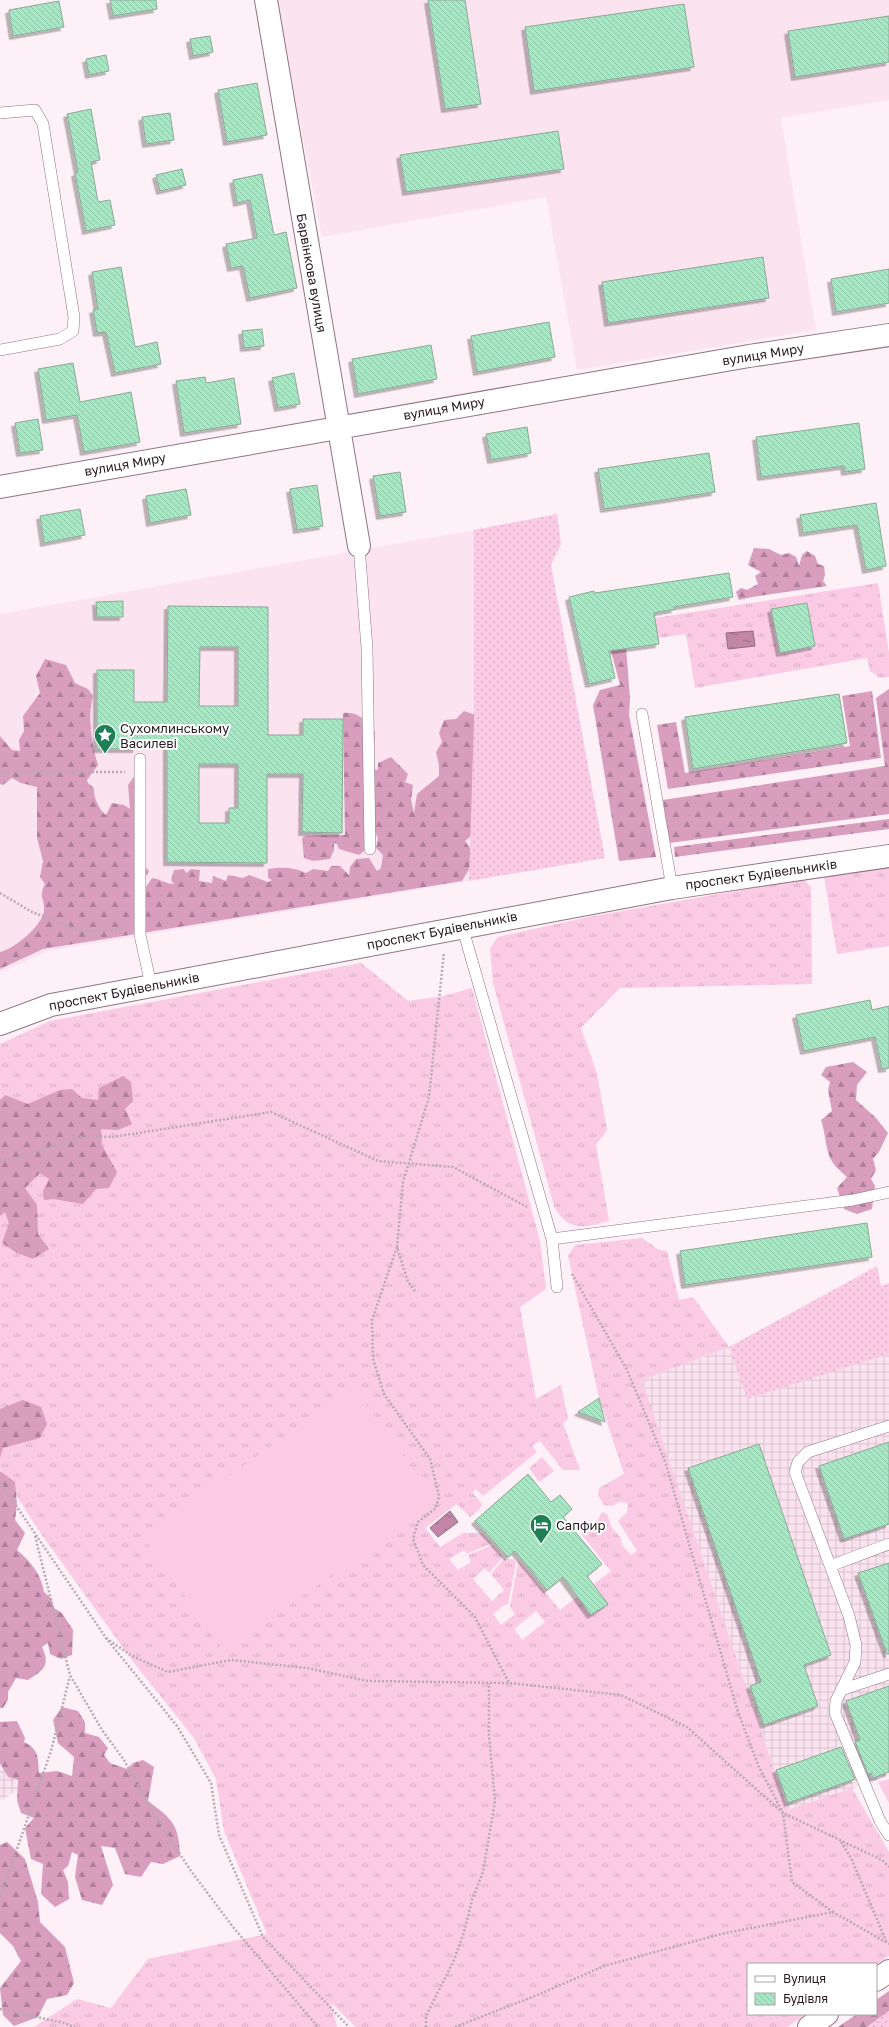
<svg xmlns="http://www.w3.org/2000/svg" width="889" height="2027" font-family="'Golos Text',sans-serif">
<defs>
<pattern id="industrial-grid" width="8" height="8" patternUnits="userSpaceOnUse"><rect width="8" height="8" fill="#fbe4f0"/><path d="M0 4h8M4 0v8" fill="none" stroke="#d7c3ce"/></pattern>
<pattern id="grass-tufts" width="24" height="20" patternUnits="userSpaceOnUse"><rect width="24" height="20" fill="#fbcae4"/><path d="M3 7l-1-3M5 7V3M7 7l1-3M15 17l-1-3M17 17v-4M19 17l1-3" fill="none" stroke="#d7adc3"/></pattern>
<pattern id="forest-firs" width="22" height="20" patternUnits="userSpaceOnUse"><rect width="22" height="20" fill="#d99dbe"/><path d="M5 1l3.5 6h-7zM16 11l3.5 6h-7z" fill="#b07f9a"/></pattern>
<pattern id="garden-dots" width="8" height="8" patternUnits="userSpaceOnUse"><rect width="8" height="8" fill="#fbcae4"/><path d="M2 2h.1M6 6h.1" fill="none" stroke="#d7adc3" stroke-width="1.8" stroke-linecap="round"/></pattern>
<pattern id="water-ripples" width="26" height="14" patternUnits="userSpaceOnUse"><rect width="26" height="14" fill="#c287a7"/><path d="M2 4q2-2 4 0t4 0M15 11q2-2 4 0t4 0" fill="none" stroke="#9e6e88"/></pattern>
<pattern id="building-back-hatch" width="6" height="6" patternUnits="userSpaceOnUse"><rect width="6" height="6" fill="#a7e8c4"/><path d="M-1 5l2 2M0 0l6 6M5-1l2 2" fill="none" stroke="#90c6a8"/></pattern>
<filter id="shadow"><feDropShadow dx="-3.5" dy="3.5" stdDeviation="0" flood-color="#0004"/></filter>
</defs>
<rect width="100%" height="100%" fill="#fdf0f6"/>
<path fill="#fbe4f0" d="M276,0h613v100l-108,18 35,212 -239,40 -31,-173 -224,40z
M474,530v192l-5,159 -422,70 -47,22v-359z"/>
<path fill="url(#industrial-grid)" d="M729,1347l18,52 142,-45v422l-101,34 -146,-430z
M0,1751l19,38 -19,12z"/>
<path fill="url(#grass-tufts)" fill-rule="evenodd" d="M878,583l11,70v24l-9,1 -10,-7 -3,-13 -172,30 -9,-54 -28,4 -3,-20z
M889,867v79l-52,8 -13,-77z
M803,879l8,8 1,97 -192,4 -39,40 16,46 10,56 -11,15 13,76c-25,7 -41,11 -55,-15l-61,-223 -3,-35 8,-11 90,-20z
M361,963l47,38 36,-5 28,-8 68,253 6,48 -26,18 16,92 25,-14 7,34 -5,4 17,47h-17l-23,-29 -8,5 5,6 -54,44 -7,-7 -4,3 10,12 -2,5 -10,8 -13,-13 -32,24 15,19 23,-14h19l10,10 -25,11 -3,-4 -15,9 9,11 13,-8 -3,-7 25,-10 10,12 -14,16 -4,-5 -12,11 19,22 12,-11 -13,-16 13,-15h9l3,3 -8,43 -2,-1 -13,10 8,11 14,-11 -5,-7 8,-45 1,-1 41,49 51,-39 -30,-37 5,-5 3,1 5,-3 8,-15 5,2 5,14 9,10 1,7 9,10 6,-4 -19,-30 9,-9 1,-9 -9,-1 -6,4 -9,-1 -6,-10 1,-7 25,-14 -25,-76 -31,-142 7,-11 67,-7 17,12 8,1 12,49 14,-3 36,50 -87,33 146,430 64,-22 37,64v104l-13,9 -128,-1v50h58l-19,13h-431l-25,-24 6,24h-303l43,-28 34,9 37,-49 119,-25 -43,-103 -8,-52 -22,-41 -60,-75 -97,-135 -37,-59v-425l50,-23zM536,1611l9,11 -23,18 -8,-11z
M542,1457l12,14 -15,11 -10,-14z
M889,1779v24l-11,-21z"/>
<path fill="url(#forest-firs)" d="M754,548l15,1 12,6 8,-2 7,4 3,9 3,-11 5,-4 8,5 3,8 6,2 1,9 -2,6 4,5 -75,11 -13,3 -3,-8 5,-4 6,2 11,-6 -3,-8 6,-4 -13,-7z
M625,635l5,63 -1,17 27,142 -37,4 -26,-156 7,-15 20,-5 -10,-38z
M45,659l21,6 9,18 13,6 5,7c-6,19 -1,50 5,69l-11,15 1,3 6,5c-1,9 5,22 12,27l6,-12 12,2 6,4 -2,-24 7,-10 11,7 -3,62v20l6,7 -6,10 3,6 6,-9c8,1 14,6 22,6l-3,-4 3,-10 10,-1 2,4 5,-4 9,1 -1,11 13,2 1,-7 13,5 2,-6 15,3 6,-3 19,7 4,-2 -4,-2v-9c15,-2 25,-2 38,4l7,-4 15,2 3,-5h9l9,9 1,-8 6,-8 13,-1 8,13 4,-3 2,-13 -7,-7 2,-10 -4,-8 -10,21 -5,4 -20,-6 -2,-5 -3,-1v7l-4,9 -17,2 -9,-3 -2,-20 4,-2 39,-1 -2,-122c16,-2 23,8 32,19l-1,21 -11,13 15,4v-7l13,-6 17,17 -3,8 8,3 -2,15 3,13 3,-19 22,-18v-11l-3,-13 6,-10 -3,-9 5,-13 12,-1 8,-8 17,6 -1,111 -15,13 11,16 -14,24 -419,68 -43,20v-17c14,-3 42,-26 44,-41 1,-13 -6,-13 1,-27l-5,-7 3,-16 -6,-23v-51l-16,-4 -9,-5 -9,7 -3,-1v-48l12,14 8,1 -1,-11 5,-9 -1,-15 17,-23 -4,-17z
M889,689v125l-220,29 -6,-43 222,-34 -9,-68z
M872,691l9,67 -213,31 -11,-64 19,-3 9,51 165,-27 -8,-50z
M889,819v10l-214,28 -1,-10z
M853,1062l14,10 -10,13 -1,15 20,18 12,15 -9,19 -6,7 3,11 -5,9 4,7 -3,23 -15,5 -13,-5 -7,-21 10,-11c-5,-5 -11,-9 -14,-14 -8,-11 -7,-29 -12,-43l11,-9 -4,-21 2,-8 -9,-7 5,-8z
M123,1076l8,6 2,19 -8,8 7,15 -14,6 -17,-1 1,16 15,27 -8,16 -13,1 -13,15 -30,-5 -9,1 -1,-9 6,-12 -9,-6 -15,15 12,17 1,29 11,15 -16,10 -16,-6 -15,-10 7,-20 -4,-11 -5,4v-116l5,-5 23,9 32,-14 12,-1 10,9 16,2 1,-12z
M23,1400l18,7 6,17 -7,14 -37,10 -3,10v-49z
M0,1471l15,11 2,23 -2,15 10,13 -8,17c14,12 24,24 27,42l7,6 3,10 8,5 11,17 -1,25 -11,4 -11,-5 -2,-11 -6,4c9,19 1,23 -14,33l-12,-2 -8,14v8l-5,8h-3z
M62,1707l16,4 7,11v11l14,4 9,11 -4,7 6,8 17,6 6,-6 10,-3 11,7 -6,34c24,18 31,23 32,55l-17,8 -12,-2 -10,15 -16,-3 -10,-26 -14,-2 12,39 -11,20 -20,-5 -7,-23 3,-22 -6,-3 -4,14 -5,4 5,12 1,17 -14,8 -14,-13 2,-30 -12,-5 -6,-31 9,-10 -13,-5 -4,-13 1,-20 -10,-3 -8,-14v-41l17,-1 8,17 -1,4c15,7 14,16 15,31l18,-2 15,5 2,-19 -16,-14 -5,-23z
M7,1842l18,17 13,43 2,20 25,25 9,36 -7,12 -20,4 -9,18 -24,9 -11,-11 -3,-27 21,-27 -8,-15 -13,-13v-88z
M889,1991v20l-22,16h-29l19,-13h19v-14z"/>
<path fill="url(#garden-dots)" d="M557,514l4,30 -10,21 54,293 -136,23 5,-159v-192z
M877,1266l4,20 8,-3v71l-142,45 -18,-52z
M889,2011v16h-22z"/>
<path fill="#fbcae4" d="M354,1387l82,115 -212,149 -81,-114z"/>
<path fill="url(#water-ripples)" stroke="#94677f" d="M753,631l2,15 -27,3 -2,-16z
M450,1511l8,11 -20,15 -8,-9z"/>
<path fill="url(#building-back-hatch)" stroke="#8ba897" fill-rule="evenodd" filter="url(#shadow)" d="M110,0h46l1,9 -44,7z
M428,0h37l16,104 -36,5z
M59,1l5,26 -51,9 -4,-26z
M684,4l10,63 -160,24 -9,-64z
M889,16v46l-94,15 -7,-46z
M210,36l3,16 -20,4 -3,-17z
M106,55l3,16 -20,4 -3,-16z
M257,83l10,52 -40,7 -9,-52z
M91,109l9,51 -9,2 7,40 12,-2 5,25 -29,6 -11,-58 3,-1 -11,-58z
M170,113l4,27 -28,4 -4,-27z
M558,131l6,38 -158,23 -6,-37z
M182,169l4,16 -26,6 -4,-16z
M262,174l12,61 12,-3 11,56 -47,10 -7,-32 -12,2 -5,-24 31,-6 -7,-38 -13,3 -4,-23z
M763,257l6,41 -161,25 -6,-41z
M121,267l14,80 22,-5 4,22 -46,9 -9,-41 -9,1 -4,-23 5,-1 -6,-37z
M889,269v34l-53,9 -5,-33z
M549,322l6,35 -78,15 -6,-36z
M262,329l2,17 -20,2 -2,-17z
M431,345l6,34 -79,15 -6,-35z
M73,363l7,39 51,-10 9,50 -56,10 -7,-37 -31,5 -8,-51z
M294,373l6,31 -22,4 -6,-30z
M205,377l1,6 28,-5 7,46 -57,9 -8,-52z
M38,419l5,31 -23,3 -5,-30z
M859,423l6,46 -20,3 -1,-6 -83,11 -5,-40z
M527,427l4,26 -40,7 -5,-26z
M709,453l6,39 -111,17 -6,-40z
M400,472l6,40 -26,4 -7,-40z
M317,485l6,41 -26,4 -7,-41z
M186,489l5,26 -41,8 -4,-27z
M876,503l10,63 -20,4 -9,-45 -54,8 -3,-18z
M80,509l5,26 -41,8 -4,-27z
M729,573l4,24 -59,10 1,2 -21,4 5,31 -50,7 6,27 -26,6 -20,-87 25,-6 1,2z
M123,601v16h-26l-1,-15z
M807,603l8,43 -35,7 -9,-44z
M168,606l100,1v128h35v-16h40l-1,114 -40,-1 1,-58h-36v89l-100,-1v-119l-31,-1v7h-39v-79h37v32h33zM200,647h38v59h-39zM199,764h39v44h-9v15h-30z
M839,694l8,49 -154,26 -8,-52z
M870,1000l2,10 17,-4v62l-7,1 -7,-32 -71,14 -8,-36z
M867,1223l5,34 -187,28 -5,-34z
M599,1398l6,24 -27,-10z
M889,1442v82l-45,15 -25,-73z
M759,1444l72,211 -27,10 14,41 -54,19 -14,-39 11,-4 -73,-214z
M528,1474l23,28 9,-7 12,14 -9,8 39,47 -15,12 21,28 -17,11 -28,-38 -16,13 -32,-39 -7,6 -33,-36z
M889,1563v91h-2l-29,-81z
M889,1686v86l-16,6 -2,-5 -3,1 -13,-32 5,-2 -14,-39z
M841,1747l14,32 -67,24 -12,-33z"/>
<g fill="none" stroke-linecap="round" stroke-linejoin="round">
<g stroke="#907483" stroke-width="12">
<path id="service" d="M0,113l35,-3 8,14 31,193 -1,14 -13,8 -60,11
M359,546l8,102 3,201
M642,714l30,174
M140,759v176l11,50
M462,926l90,313 5,48
M552,1239l301,-39 36,-8
M889,1426l-81,26 -10,10 -3,10 54,144 7,29 -1,17 -19,39 -1,12 45,108 9,14
M830,1566l59,-22
M841,1690l48,-16"/>
</g>
<g stroke="#907483" stroke-width="24">
<path id="minor" d="M266,0l93,546
M0,487l749,-131 140,-21"/>
</g>
<g stroke="#907483" stroke-width="24">
<path id="tertiary" d="M0,1024l51,-19 621,-117 217,-32"/>
</g>
<g stroke="#907483" stroke-width="24">
<path id="secondary" d="M876,1980l13,-9
M809,2027l18,-13"/>
</g>
<path stroke="#b7aab0" stroke-width="2.5" stroke-dasharray="2 2" stroke-linecap="butt" d="M0,772h125
M0,893l32,19 51,20 41,-3
M0,1159h13l71,-23 29,1 158,-25 107,49 75,6 74,40
M397,1247l-25,73 1,39 11,35 46,65 9,37 -3,12 -18,14 -5,17 10,26 52,52 34,66
M572,1274l55,96 38,91 73,251 20,53 25,48 9,69 41,30
M415,1291l-7,-9 -11,-35 6,-65 26,-85 15,-145
M0,1482l106,156 71,88 34,57 8,52 44,102 86,90
M35,1536l35,139 32,55 22,30 29,53 38,58 42,56 85,100
M106,1638l26,18 36,16 63,-12 76,8 61,13 141,2 112,12 66,32 96,86 99,47 7,7
M841,1842l10,16 36,85
M0,1898l51,-147 19,-75
M0,2009l64,14 11,4
M426,2027v-11l28,-56 10,-28 8,-32 11,-28 12,-71 -6,-66v-52
M455,2027l85,-33 64,-28 117,-32 112,-22 56,32"/>
<use href="#service" stroke="#fff" stroke-width="11"/>
<use href="#minor" stroke="#fff" stroke-width="22"/>
<use href="#tertiary" stroke="#fff" stroke-width="22"/>
<use href="#secondary" stroke="#fff" stroke-width="22"/>
</g>
<defs>
<g id="sight-pin" transform="scale(1.15)"><path d="M0 17L-7.5 6A9.5 9.5 0 1 1 7.5 6Z" fill="#1e7e55" stroke="#fff"/><path d="M0-6L1.8-2.2L6-1.7L2.9 1.2L3.7 5.4L0 3.3L-3.7 5.4L-2.9 1.2L-6-1.7L-1.8-2.2Z" fill="#fff"/></g>
<g id="hotel-pin" transform="scale(1.15)"><path d="M0 17L-7.5 6A9.5 9.5 0 1 1 7.5 6Z" fill="#1e7e55" stroke="#fff"/><path d="M-6-4.5h1.5V1H6V5H4.5V3h-9V5H-6ZM-4 0a1.8 1.8 0 1 1 3.6 0ZM.5 0V-2.5h3Q6-2.5 6 0Z" fill="#fff"/></g>
</defs>
<g fill-rule="evenodd">
<use href="#sight-pin" x="105" y="735"/>
<use href="#hotel-pin" x="541" y="1525"/>
</g>
<g text-anchor="middle" dominant-baseline="central" stroke-width="4" stroke-linejoin="round" paint-order="stroke">
<g font-size="13" fill="#271b21" stroke="#fff">
<text transform="translate(312 273) rotate(80)">Барвінкова вулиця</text>
<text transform="translate(763 354) rotate(-9)">вулиця Миру</text>
<text transform="translate(444 408) rotate(-10)">вулиця Миру</text>
<text transform="translate(125 464) rotate(-10)">вулиця Миру</text>
<text transform="translate(761 874) rotate(-8)">проспект Будівельників</text>
<text transform="translate(442 930) rotate(-11)">проспект Будівельників</text>
<text transform="translate(124 991) rotate(-11)">проспект Будівельників</text>
</g>
<g font-size="13" fill="#271b21" stroke="#fff" text-anchor="start">
<text x="120" y="728">Сухомлинському<tspan x="120" dy="15">Василеві</tspan></text>
<text x="556" y="1525">Сапфир</text>
</g>
</g>
<rect x="747" y="1963" width="130" height="52" fill="#ffffff" stroke="#a9a4a6"/>
<rect x="755" y="1976" width="20" height="6" fill="#ffffff" stroke="#a9a4a6"/>
<text x="783" y="1983" font-size="12" fill="#271b21">Вулиця</text>
<rect x="755" y="1993" width="20" height="12" fill="url(#building-back-hatch)" stroke="#a9a4a6"/>
<text x="783" y="2003" font-size="12" fill="#271b21">Будівля</text>
</svg>
